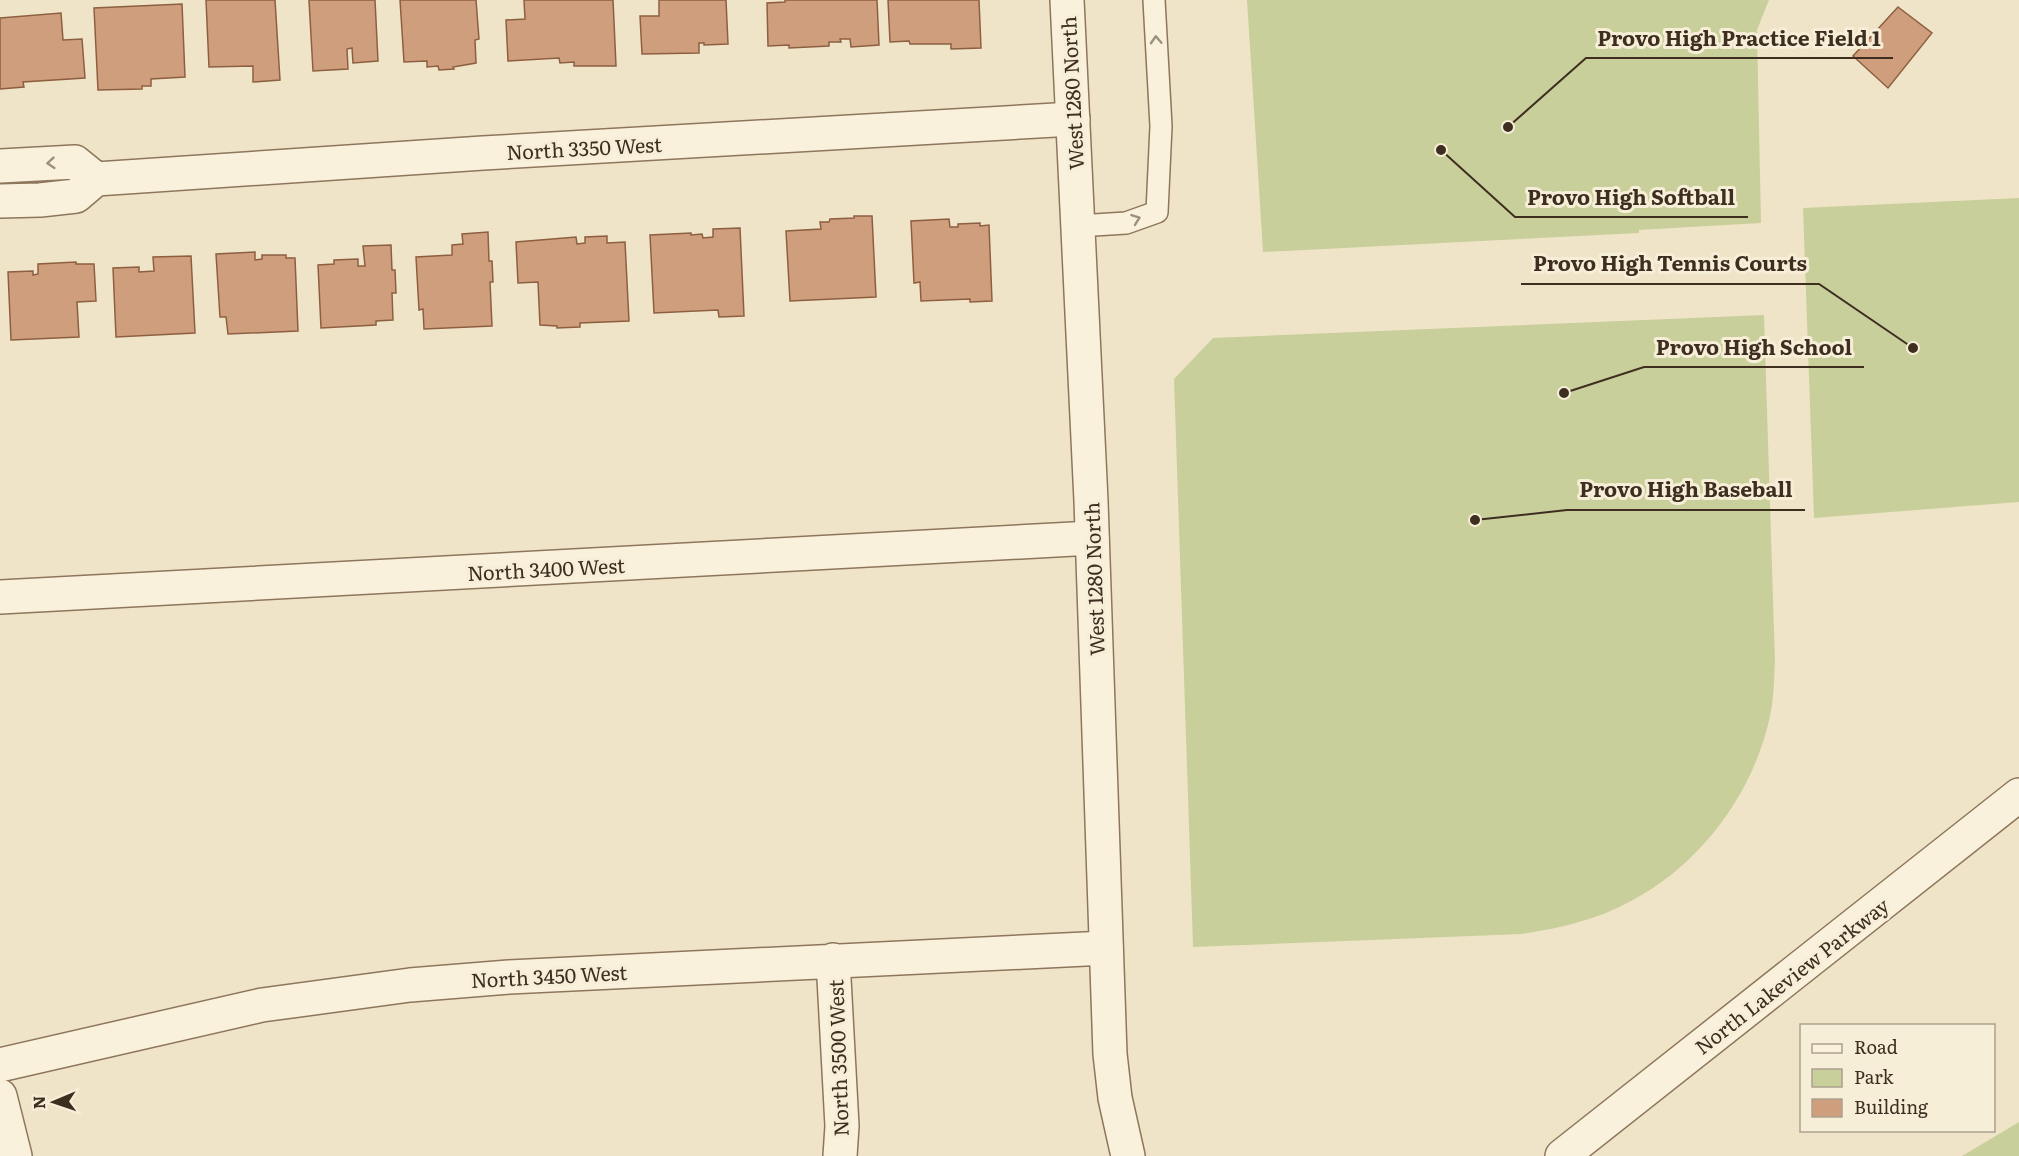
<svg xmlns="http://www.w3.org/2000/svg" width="2019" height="1156" font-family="Literata,serif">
<rect width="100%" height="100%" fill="#f0e4c8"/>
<path fill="#c9cf9b" d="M1247,0h522l-12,30 4,193 -122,7v3l-376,19z
M2019,198v304l-205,16 -11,-310z
M1764,315l11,346c-1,18 -1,37 -5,55 -16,77 -70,149 -139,185 -34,19 -71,27 -109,33l-329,13 -19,-568 39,-41z
M2019,1122v34h-57z"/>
<path fill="#cf9f7d" stroke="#8d5f41" stroke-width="1.5" d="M206,0h69l5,80 -27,2v-16l-44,1z
M309,0h66l3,61 -25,2 -1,-15 -5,1 1,20 -35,2z
M400,0h76l3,39 -4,1 1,23 -23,4 1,2 -15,1 -1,-4 -11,1v-6l-23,1z
M524,0h89l3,66h-42v-4l-14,1 -1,-5 -51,3 -2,-41 19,-1z
M659,0h67l2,44 -24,1v-2h-5v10l-57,1 -2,-38h19z
M785,0h92l2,45 -28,2 -1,-8h-10l1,3h-12v4l-40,2v-3l-21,1 -1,-43 18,-1z
M888,0h91l2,48 -30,1v-5h-41l-1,-3 -19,1z
M182,4l3,73 -34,2v7h-9v3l-44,1 -4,-82z
M1898,7l34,26 -44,55 -35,-32z
M61,13l2,27 19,-1 3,39 -62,4 1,5 -24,2v-71z
M854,216h18l4,81 -86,4 -4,-70 35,-2 -1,-7h9l1,-3 24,-1z
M949,219l1,8h8v-3l22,-1v3l9,-1 3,76 -22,1v-3l-49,2 -1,-19 -6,1 -3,-62z
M740,228l4,88 -25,1 -1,-7 -64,3 -4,-78 41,-2v2l11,-1 1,4 10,-1v-8z
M488,232l1,29h3l1,21h-3l2,44 -68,3 -1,-20 -4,1 -3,-53 36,-2v-10l11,-1 -1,-10z
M607,236v7l18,-1 4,79 -49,2v4l-23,1v-2l-17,-1 -2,-43 -20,1 -2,-41 60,-5 1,7 8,-1v-6z
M391,245l1,25h3l1,23h-4l1,27 -17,1v4l-55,3 -3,-63 16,-1v-4l24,-1v7h7l-2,-20z
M255,252v8l7,-1v-4h24v3h9l3,73 -70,3 -2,-17h-6l-4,-63z
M191,256l4,77 -79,4 -3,-69 26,-1v5l15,-1 -1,-14z
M76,262v2h18l2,37 -19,1 2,35 -68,3 -3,-68 25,-1v4l5,-1v-10z"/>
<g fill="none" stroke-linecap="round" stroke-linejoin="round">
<g stroke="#8d765c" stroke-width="24">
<path id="service" d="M1078,226l48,-3 31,-11 4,-86 -7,-126"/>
</g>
<g stroke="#8d765c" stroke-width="36">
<path id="minor" d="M0,166l75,-4 21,17
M0,201l40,-1 36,-4 20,-17 387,-26 590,-34
M0,597l1092,-59
M833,960l9,166 -2,30
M0,1065l262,-60 148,-20 99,-8 597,-29
M0,1096l15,60"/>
</g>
<g stroke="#8d765c" stroke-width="36">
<path id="tertiary" d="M1067,0l24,501 19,553 5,44 13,58
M1562,1156l457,-361"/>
</g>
<use href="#service" stroke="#faf1dc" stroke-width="21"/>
<use href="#minor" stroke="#faf1dc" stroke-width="33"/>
<use href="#tertiary" stroke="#faf1dc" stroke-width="33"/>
</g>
<defs><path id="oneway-chevron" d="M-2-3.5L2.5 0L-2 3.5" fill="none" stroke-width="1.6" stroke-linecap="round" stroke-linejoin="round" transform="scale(1.5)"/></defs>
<g stroke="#9c907e">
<use href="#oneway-chevron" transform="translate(1156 40) rotate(-93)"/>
<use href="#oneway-chevron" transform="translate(51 163) rotate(175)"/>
<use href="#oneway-chevron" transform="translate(1136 219) rotate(-20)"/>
</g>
<g text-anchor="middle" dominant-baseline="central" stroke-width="6" stroke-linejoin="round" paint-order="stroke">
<g font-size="20" fill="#3d2e20" stroke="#f7eed8">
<text transform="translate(1071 93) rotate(-93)">West 1280 North</text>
<text transform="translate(584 147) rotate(-3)">North 3350 West</text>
<text transform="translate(546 568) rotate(-3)">North 3400 West</text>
<text transform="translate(1093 579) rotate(-92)">West 1280 North</text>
<text transform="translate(549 975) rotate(-3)">North 3450 West</text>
<text transform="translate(1791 975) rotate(-38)">North Lakeview Parkway</text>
<text transform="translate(837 1058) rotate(-92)">North 3500 West</text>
</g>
</g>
<path fill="none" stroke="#3d2e20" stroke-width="2" d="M1508 127L1586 58H1893M1441 150L1515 217H1748M1913 348L1819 284H1521M1564 393L1644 367H1864M1475 520L1567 510H1805"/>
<g fill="#3d2e20" stroke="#f7eed8" stroke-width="2">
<circle cx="1508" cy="127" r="6"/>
<circle cx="1441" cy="150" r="6"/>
<circle cx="1913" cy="348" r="6"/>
<circle cx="1564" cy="393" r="6"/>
<circle cx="1475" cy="520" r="6"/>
</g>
<g font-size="21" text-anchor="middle" font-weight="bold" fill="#3d2e20" stroke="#f7eed8" stroke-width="6" stroke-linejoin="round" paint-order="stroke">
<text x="1739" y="46">Provo High Practice Field 1</text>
<text x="1631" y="205">Provo High Softball</text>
<text x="1670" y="271">Provo High Tennis Courts</text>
<text x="1754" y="355">Provo High School</text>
<text x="1686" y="497">Provo High Baseball</text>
</g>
<rect x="1800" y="1024" width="195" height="108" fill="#f7eed8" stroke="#ada18e" stroke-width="1.5"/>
<rect x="1812" y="1044" width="30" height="9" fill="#faf1dc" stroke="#ada18e" stroke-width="1.5"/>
<text x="1854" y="1054" font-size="18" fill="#3d2e20">Road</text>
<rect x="1812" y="1069" width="30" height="18" fill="#c9cf9b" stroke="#ada18e" stroke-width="1.5"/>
<text x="1854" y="1084" font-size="18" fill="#3d2e20">Park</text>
<rect x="1812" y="1099" width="30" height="18" fill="#cf9f7d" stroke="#ada18e" stroke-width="1.5"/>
<text x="1854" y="1114" font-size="18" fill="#3d2e20">Building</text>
<g transform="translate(54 1102) rotate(268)" stroke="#f7eed8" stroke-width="4.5" paint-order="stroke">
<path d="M0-4.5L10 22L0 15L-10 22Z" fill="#3d2e20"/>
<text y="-9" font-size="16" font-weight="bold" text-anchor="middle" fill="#3d2e20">N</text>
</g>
</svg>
